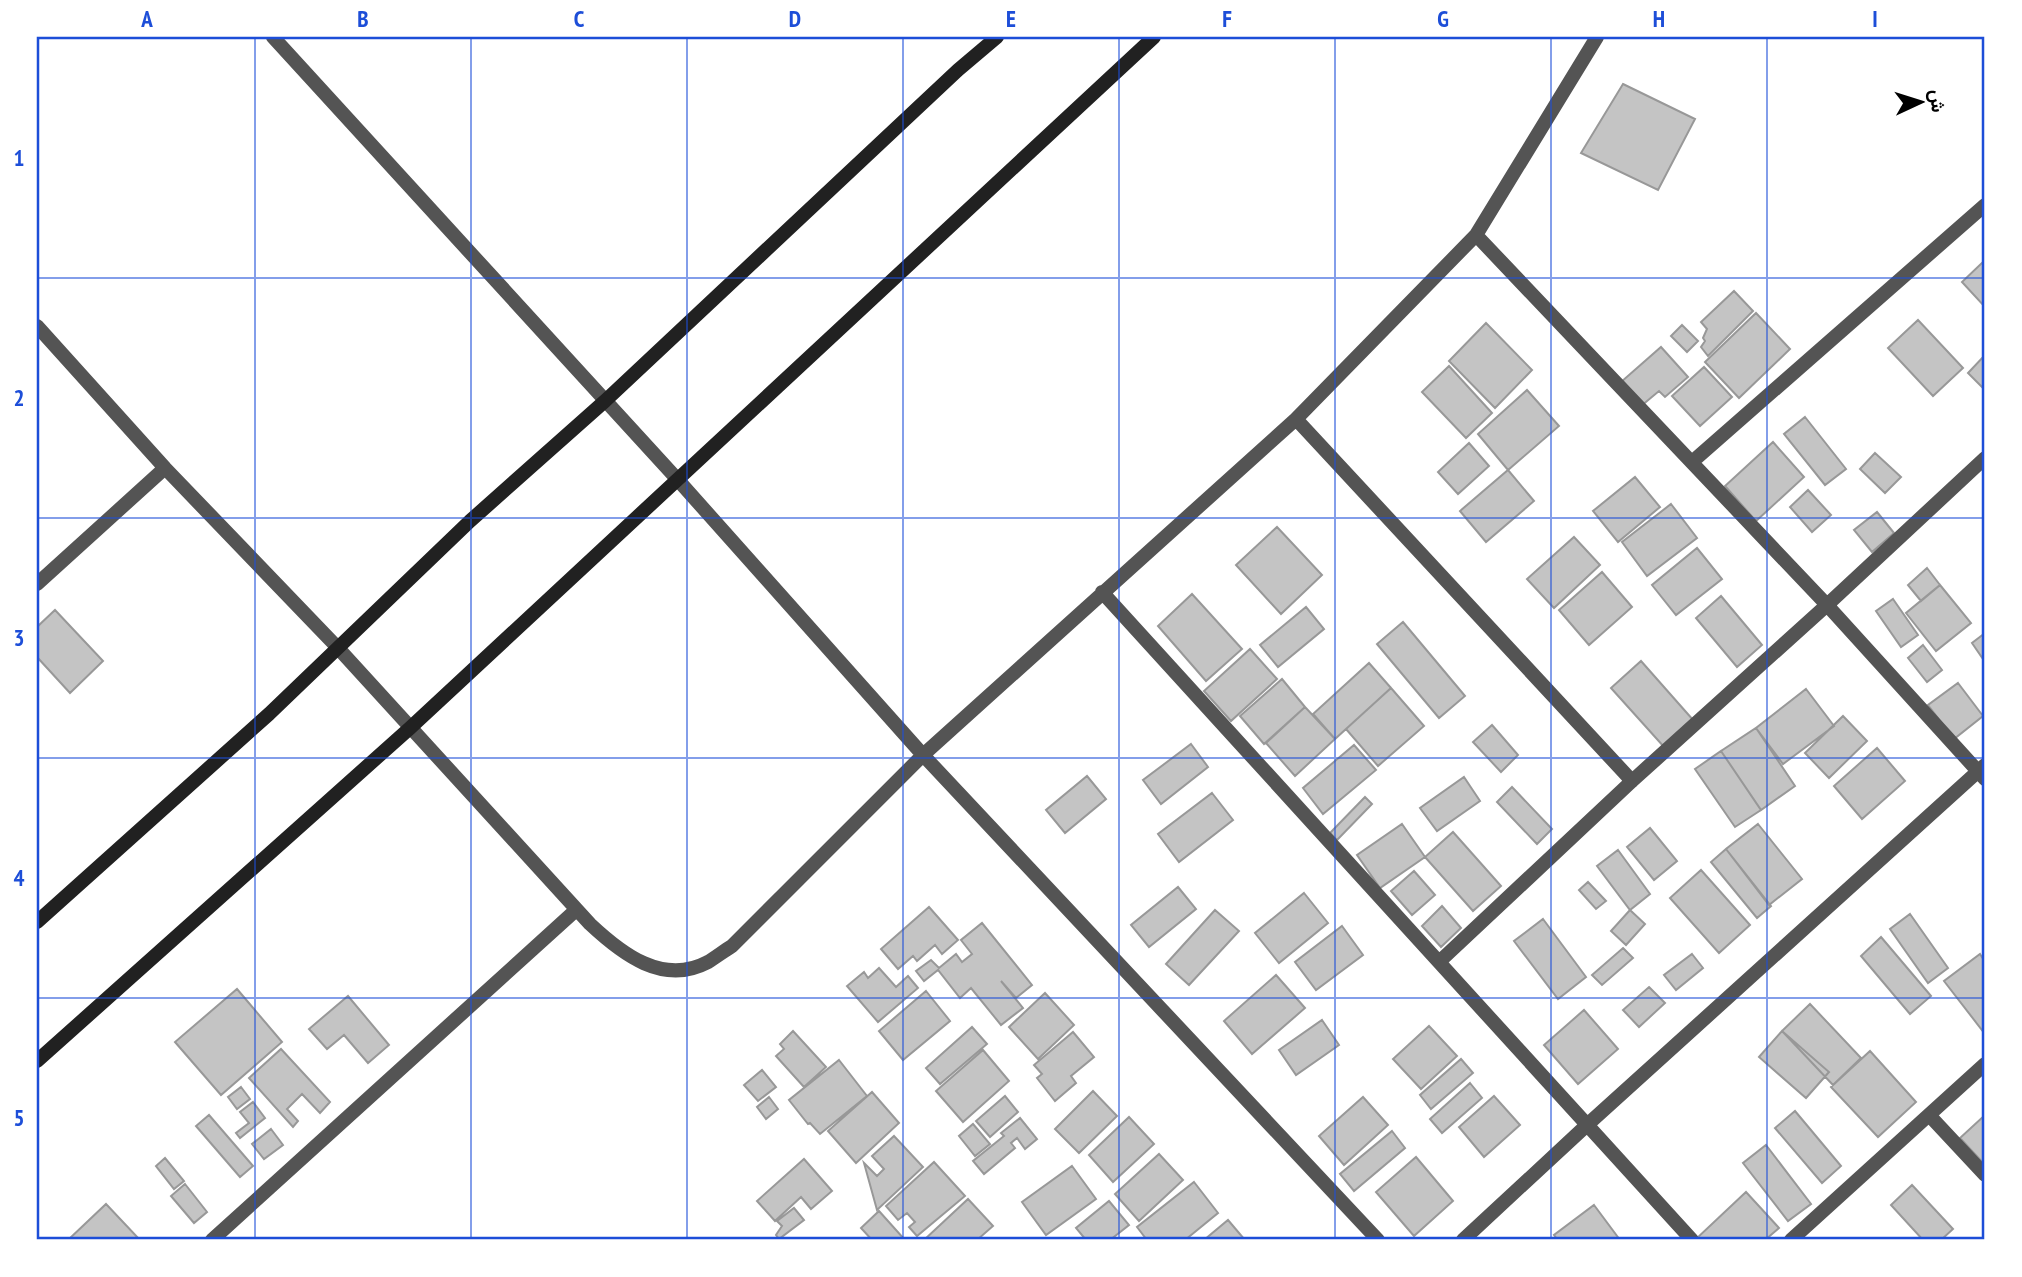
<svg xmlns="http://www.w3.org/2000/svg" width="2022" height="1277" font-family="'PT Sans Narrow',Vazirmatn,sans-serif">
<rect width="100%" height="100%" fill="#fff"/>
<path fill="#c4c4c4" stroke="#989898" stroke-width="2" d="M1623,84l72,35 -37,71 -77,-37z
M1985,260v47l-23,-25z
M1734,291l19,20 -45,45 -7,-9 4,-6 -2,-3 4,-9 -6,-7z
M1756,313l34,36 -51,49 -34,-36z
M1918,320l45,48 -30,28 -45,-48z
M1486,323l46,47 -37,38 -46,-47z
M1682,325l16,16 -11,11 -16,-16z
M1661,347l27,30 -23,20 -6,-6 -18,15 -20,-24z
M1985,355v35l-17,-17z
M1449,366l43,47 -26,25 -44,-46z
M1704,367l28,30 -32,29 -28,-30z
M1527,390l32,36 -51,44 -30,-36z
M1805,417l41,52 -21,16 -41,-51z
M1773,442l31,35 -48,44 -31,-35z
M1469,443l20,23 -31,28 -20,-22z
M1875,453l26,24 -16,16 -25,-24z
M1508,470l26,31 -48,41 -26,-31z
M1635,477l25,30 -42,35 -25,-31z
M1808,490l23,25 -19,17 -22,-25z
M1671,504l26,34 -50,38 -25,-34z
M1877,512l17,21 -22,19 -18,-22z
M1277,527l45,48 -41,39 -45,-49z
M1574,537l26,28 -46,43 -27,-29z
M1697,548l25,31 -46,36 -24,-30z
M1927,568l13,17 -19,16 -13,-16z
M1602,572l30,35 -43,38 -30,-35z
M1940,585l31,38 -35,28 -30,-38z
M1192,594l50,55 -36,32 -48,-55z
M1721,596l41,49 -25,22 -41,-49z
M1893,599l25,36 -17,12 -25,-36z
M1306,607l18,22 -46,38 -18,-22z
M55,610l48,51 -33,32 -33,-36v-30z
M1403,622l62,74 -26,22 -62,-74z
M1985,633v29l-13,-19z
M1923,645l19,25 -15,12 -19,-24z
M1250,649l27,30 -46,42 -27,-30z
M1641,661l53,60 -29,27 -54,-60z
M1369,663l22,25 -56,51 -22,-25z
M1282,679l23,28 -41,37 -24,-28z
M1958,683l25,33 -29,23 -26,-34z
M1391,688l33,38 -46,40 -32,-37z
M1806,689l28,37 -51,38 -27,-36z
M1305,707l30,32 -40,37 -29,-33z
M1843,716l24,25 -38,37 -24,-25z
M1492,725l26,30 -17,17 -28,-30z
M1756,728l39,58 -34,24 -40,-59z
M1191,744l17,23 -47,37 -18,-24z
M1354,745l22,25 -53,44 -20,-26z
M1877,748l28,33 -43,38 -28,-33z
M1721,751l40,59 -26,17 -40,-58z
M1087,776l19,23 -41,34 -19,-23z
M1464,777l16,24 -43,30 -17,-23z
M1512,787l40,42 -15,15 -40,-42z
M1212,793l21,27 -54,42 -21,-28z
M1365,797l7,7 -35,36 -7,-7z
M1402,824l23,33 -45,31 -23,-33z
M1758,824l44,55 -33,26 -43,-56z
M1650,828l27,33 -23,19 -27,-33z
M1453,832l48,54 -28,25 -48,-54z
M1726,849l45,57 -14,12 -46,-56z
M1618,850l32,44 -20,16 -33,-44z
M1701,870l49,55 -31,28 -49,-55z
M1414,871l21,24 -23,20 -21,-24z
M1588,882l18,19 -10,8 -17,-19z
M1178,887l18,22 -47,38 -18,-22z
M1304,893l24,30 -49,40 -24,-30z
M1442,906l19,22 -20,19 -19,-21z
M929,907l29,33 -16,14 -7,-9 -18,16 -4,-5 -15,13 -17,-20z
M1215,910l24,21 -50,54 -23,-21z
M1630,910l15,14 -19,21 -15,-14z
M1910,914l38,54 -20,15 -38,-54z
M1543,919l43,58 -28,22 -44,-58z
M982,923l50,62 -16,13 -15,-17 22,27 -22,17 -30,-37 -11,10 -22,-28 -14,11 -8,-10 15,-11 8,8 17,-14 6,8 10,-8 -11,-14z
M1342,926l21,29 -47,35 -21,-28z
M1881,937l50,59 -21,18 -49,-58z
M1623,948l10,10 -31,27 -10,-10z
M1692,954l11,14 -27,22 -12,-15z
M1980,954l5,8v72l-41,-53z
M879,968l17,19 12,-11 10,12 -40,34 -31,-36 17,-14 4,6z
M1276,975l29,33 -53,46 -28,-33z
M1649,987l16,16 -26,24 -16,-17z
M237,989l45,53 -61,53 -46,-53z
M926,991l24,30 -47,39 -24,-29z
M1045,993l29,32 -36,34 -29,-32z
M348,996l41,49 -21,18 -24,-28 -17,14 -18,-20z
M1810,1004l51,54 -28,27 -51,-54z
M1584,1010l34,39 -40,35 -34,-39z
M1322,1020l17,25 -43,30 -17,-25z
M1429,1026l28,30 -36,33 -28,-30z
M972,1027l15,17 -47,40 -14,-16z
M793,1031l33,36 -22,20 -28,-31 8,-7 -4,-5z
M1782,1031l47,41 -23,26 -47,-41z
M1073,1032l21,25 -23,19 5,7 -21,18 -18,-23 5,-4 -8,-9z
M281,1049l49,53 -10,11 -18,-19 -15,15 11,12 -5,6 -44,-49z
M983,1050l26,31 -46,41 -27,-31z
M1870,1051l46,51 -38,35 -47,-50z
M1461,1059l12,14 -42,36 -11,-14z
M839,1060l28,36 -47,38 -10,-11 -2,1 -19,-24z
M762,1070l14,17 -18,14 -14,-16z
M1470,1083l12,15 -40,35 -12,-14z
M241,1087l9,12 -13,10 -9,-12z
M1093,1091l24,25 -38,37 -24,-24z
M872,1092l27,31 -43,40 -28,-32z
M1005,1096l13,16 -28,25 -14,-16z
M1494,1096l26,29 -36,32 -25,-30z
M769,1097l9,12 -12,10 -9,-12z
M1363,1097l25,28 -44,40 -25,-29z
M253,1102l12,16 -25,20 -4,-5 13,-10 -9,-11z
M1795,1111l46,55 -19,17 -47,-55z
M209,1115l44,51 -13,11 -44,-51z
M1985,1115v50l-25,-27z
M1129,1117l25,27 -41,38 -24,-27z
M1020,1118l17,21 -12,10 -8,-11 -6,5 4,5 -31,26 -11,-13 31,-25 -3,-3z
M973,1124l17,20 -15,12 -16,-20z
M271,1129l12,16 -19,14 -12,-15z
M1392,1131l13,17 -51,43 -14,-17z
M894,1136l29,31 -46,43 -13,-47 13,13 7,-7 -12,-13z
M1766,1145l45,59 -23,17 -45,-58z
M1159,1154l24,26 -44,41 -24,-27z
M1416,1157l37,44 -39,35 -38,-44z
M165,1158l19,23 -10,8 -18,-23z
M804,1159l28,32 -21,18 -10,-12 -26,24 -18,-20z
M934,1162l31,34 -48,40 -8,-9 6,-5 -8,-9 -9,7 -12,-14z
M1072,1166l24,33 -50,36 -24,-33z
M1194,1182l24,31 -33,27h-38l-10,-13z
M185,1184l22,28 -13,11 -23,-27z
M1912,1185l41,44 -12,11h-18l-32,-35z
M1746,1192l33,36 -14,12h-65l-3,-2z
M968,1199l25,27 -16,14h-53z
M1109,1201l20,24 -19,15h-24l-10,-12z
M106,1204l34,36h-72z
M1594,1205l26,35h-62l-4,-5z
M794,1208l10,12 -25,19 -3,-4 6,-9 -5,-5z
M879,1211l26,29h-33l-11,-12z
M1228,1220l17,20h-41z"/>
<g fill="none" stroke-linecap="round" stroke-linejoin="round">
<path stroke="#545454" stroke-width="14" d="M273,37l405,443 245,275 455,485
M1476,235l351,370 158,174
M37,326l128,142 173,180 252,276c32,30 73,62 118,38 8,-5 16,-11 24,-16l191,-191 373,-336 180,-184 121,-198
M1296,419l336,362
M1692,462l293,-257
M37,584l128,-116
M1102,592l590,648
M1439,962l193,-181 195,-176 158,-147
M1929,1115l56,60
M212,1240l364,-330
M1463,1240l124,-115 398,-360
M1791,1240l194,-176"/>
<path stroke="#212121" stroke-width="14" d="M37,922l232,-208 201,-193 135,-120 353,-331 39,-33
M37,1061l373,-333 744,-691"/>
</g>
<path fill="none" stroke="#1d4ed8" stroke-width="2" stroke-opacity="0.55" d="M255,37v1203M471,37v1203M687,37v1203M903,37v1203M1119,37v1203M1335,37v1203M1551,37v1203M1767,37v1203M37,278h1948M37,518h1948M37,758h1948M37,998h1948"/>
<rect width="2022" height="1277" fill="none" stroke="#ffffff" stroke-width="77"/>
<g transform="translate(1921 102) rotate(86)" stroke="#ffffff" stroke-width="5" paint-order="stroke">
<path d="M0-5L12 26L0 18L-12 26Z" fill="#000000"/>
<text y="-10" font-size="19" font-weight="bold" text-anchor="middle" fill="#000000">ش</text>
</g>
<rect x="38" y="38" width="1945" height="1200" fill="none" stroke="#1d4ed8" stroke-width="2.5"/>
<g font-size="23" text-anchor="middle" font-weight="bold" fill="#1d4ed8">
<text x="147" y="27">A</text>
<text x="363" y="27">B</text>
<text x="579" y="27">C</text>
<text x="795" y="27">D</text>
<text x="1011" y="27">E</text>
<text x="1227" y="27">F</text>
<text x="1443" y="27">G</text>
<text x="1659" y="27">H</text>
<text x="1875" y="27">I</text>
<text x="19" y="166">1</text>
<text x="19" y="406">2</text>
<text x="19" y="646">3</text>
<text x="19" y="886">4</text>
<text x="19" y="1126">5</text>
</g>
</svg>
